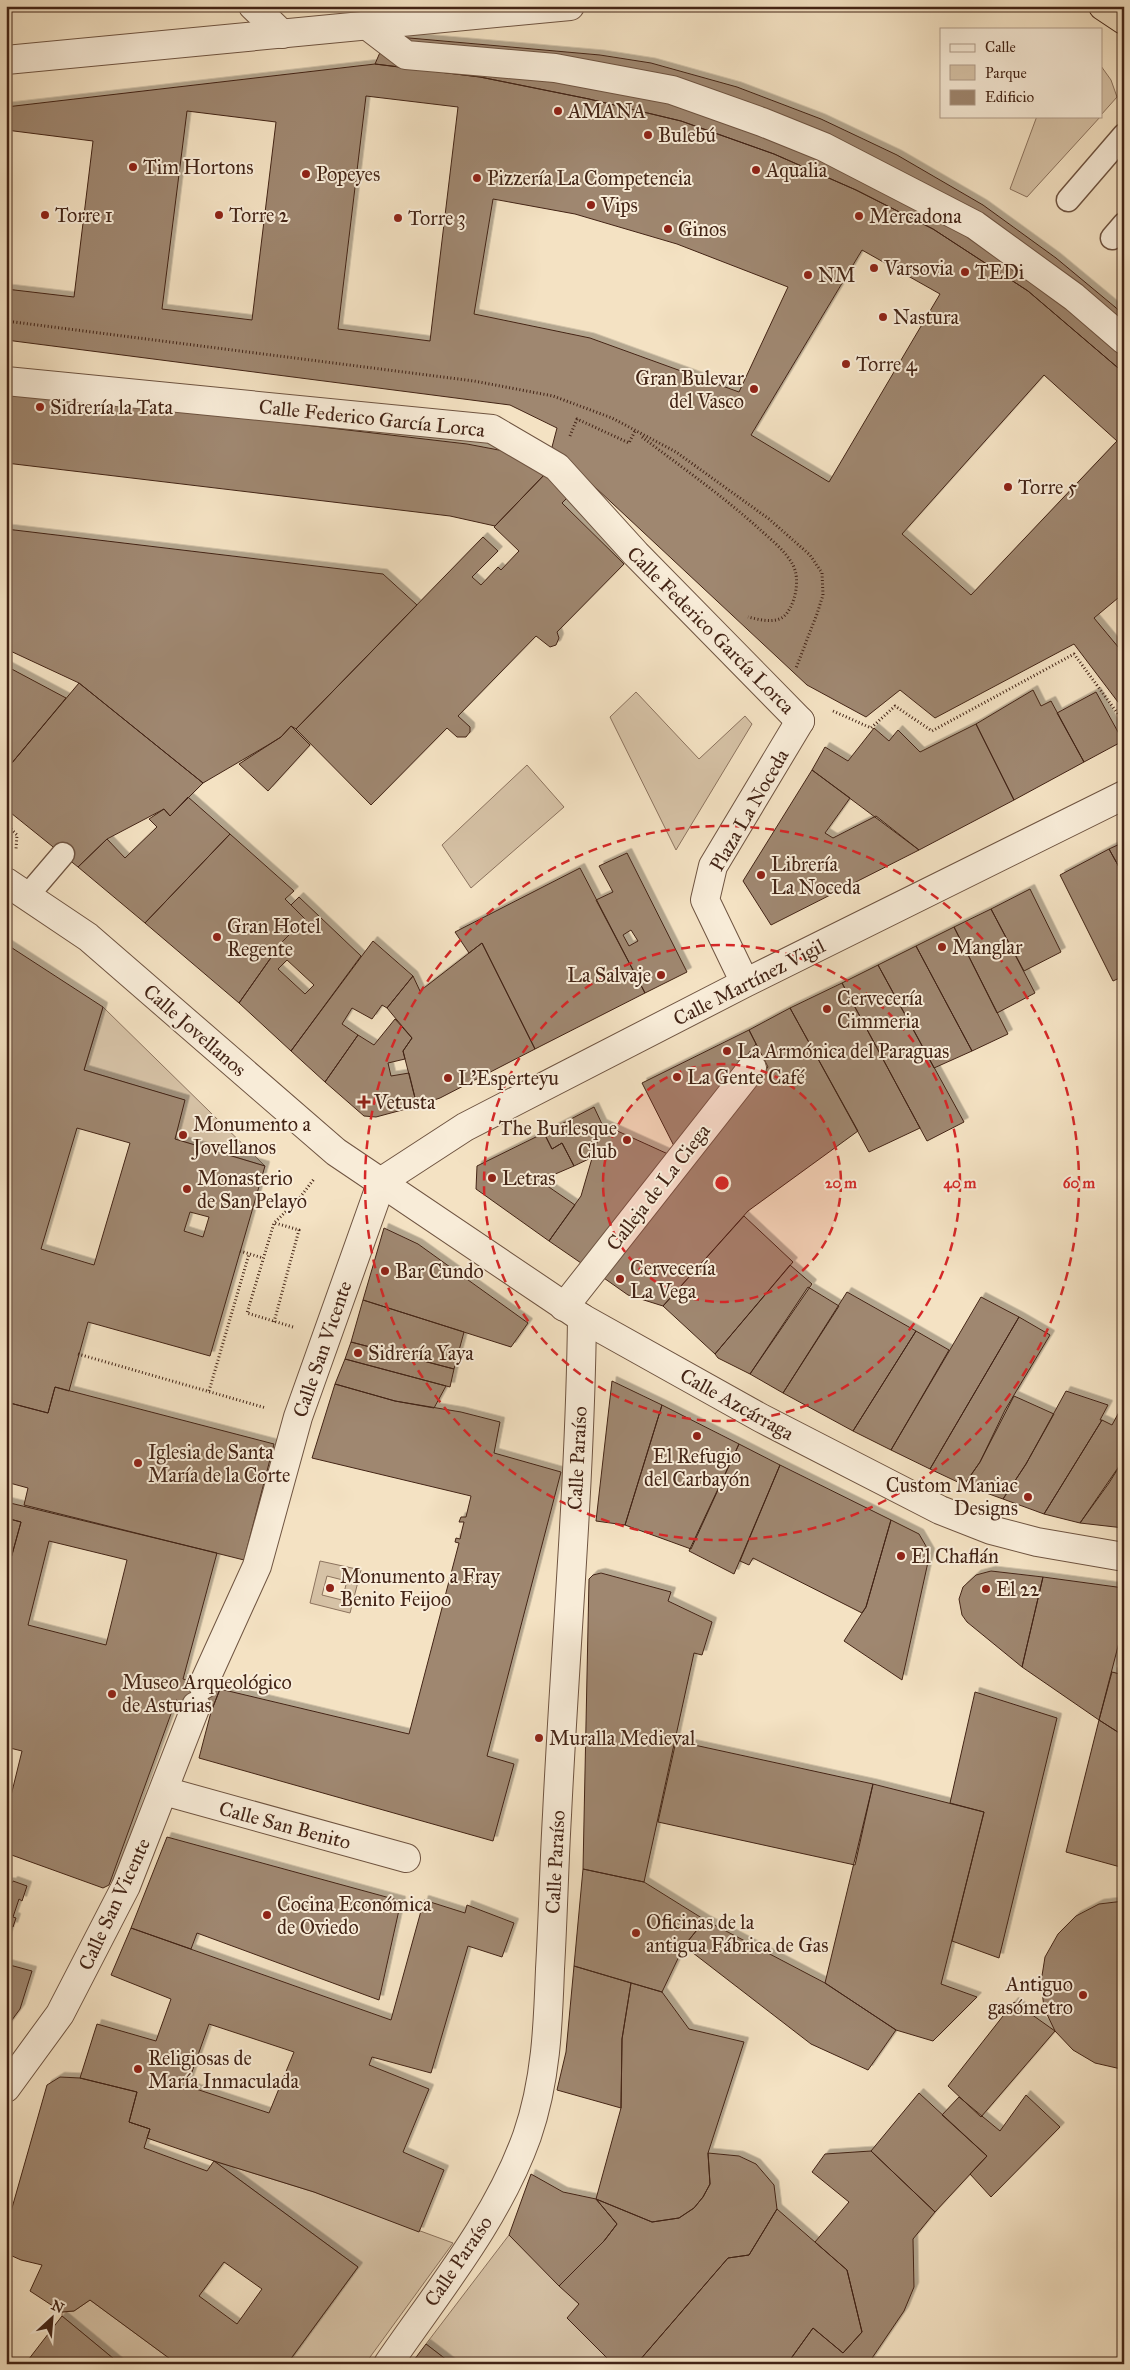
<svg xmlns="http://www.w3.org/2000/svg" width="1130" height="2370" font-family="'IM FELL Great Primer',serif">
<defs>
<filter id="shadow"><feDropShadow dx="4.5" dy="-4.5" stdDeviation="0" flood-color="#0004"/></filter>
</defs>
<rect width="100%" height="100%" fill="#f4e2c3"/>
<filter id="stains"><feTurbulence type="fractalNoise" baseFrequency=".004" numOctaves="4"/><feColorMatrix values="0 0 0 0 .2 0 0 0 0 .09 0 0 0 0 .02 0 0 0 .5 -.17"/></filter>
<radialGradient id="worn" r=".72"><stop offset=".6" stop-color="#630" stop-opacity="0"/><stop offset="1" stop-color="#630" stop-opacity=".3"/></radialGradient>
<path fill="#d6c2a6" stroke="#8c735e" fill-rule="evenodd" d="M1101,66l10,14 6,17 -16,18z
M1037,116h64l-74,81 -17,-8z
M636,692l63,67 46,-43 7,8 -76,126 -66,-133z
M527,765l37,42 -93,81 -29,-43z
M103,1007l162,159 -90,-27 9,-39 -100,-30z
M320,1561l41,9 -11,43 -40,-10zM327,1576l20,5 -5,19 -20,-5z
M214,2161l100,31 139,51 -88,121h-78l71,-97z
M509,2235l70,69 34,60h-161l-26,-20z
M90,2300l87,64h-57l-58,-48v-4l12,-1z"/>
<path fill="#9f8770" stroke="#432416" fill-rule="evenodd" filter="url(#shadow)" d="M387,36l213,19 51,8 86,24 84,32 76,36 86,50 73,53 59,49 9,8v58l-96,-82 -95,-62 -77,-39 -82,-36 -93,-33 -92,-22 -109,-22 -105,-13z
M375,64l105,13 109,22 92,22 93,33 82,36 77,39 95,62 96,82v337l-50,-66 -139,74 -35,-28 -34,27 -59,-32 -255,-238 5,-19 -47,-23 -504,-65v-233z
M366,96l92,11 -28,234 -92,-12z
M187,111l89,11 -24,198 -90,-11z
M6,130l87,11 -19,156 -68,-8z
M493,199l82,15 102,30 111,43 -49,105 -149,-54 -116,-24z
M862,250l78,44 -111,188 -78,-47z
M1044,375l73,66 -146,154 -69,-61z
M6,390l461,54 37,7 42,22 -51,53 -45,-10 -444,-53z
M546,473l24,22 -8,8 62,61 -67,68 2,6 -3,7 -6,2 -14,-11 -78,80 12,11v5l-4,5h-9l-10,-9 -76,77 -75,-76 187,-192 15,14 -26,26 9,8 17,-18 3,3 18,-19 -25,-24z
M6,529l377,45 34,31 -121,124 -5,-3 -10,11 -13,8 -65,38 -124,-100 -73,-34z
M1124,593v61l-30,-36z
M6,666l60,32 -60,72z
M79,683l124,100 -33,33 -6,-7 -57,30 -29,28 -72,-58v-39z
M1033,690l8,16 10,-5 33,61 -70,38 -38,-76z
M1096,692l27,49 -39,21 -27,-49z
M976,724l38,76 -95,50 -107,-80 13,-23 23,14 26,-33 15,13 9,-11 22,22z
M291,726l19,19 -42,46 -29,-27 42,-27z
M812,770l38,28 -25,35 8,5 43,-22 43,34 -148,75 -28,-44z
M188,797l42,37 -85,89 -67,-56 29,-28 18,19 32,-31 -8,-8 15,-10 6,7z
M230,834l64,57 -9,8 20,20 -23,23 -43,61 -94,-80z
M1124,842v34l-15,-27z
M1109,849l15,27v100l-11,5 -53,-106z
M627,853l60,119 -42,21 -49,-93 17,-8 -14,-26zM631,930l7,11 -9,5 -6,-11z
M580,868l65,125 -110,56 -53,-106 -13,10 -14,-21z
M1030,889l31,63 -37,19 -33,-62z
M299,897l62,59 -70,95 -52,-48 43,-61 23,-23 -14,-14zM287,960l27,25 -9,9 -27,-25z
M991,909l44,84 -38,20 -43,-86z
M954,927l54,107 -36,17 -56,-105z
M373,941l40,35 -26,32 -5,-3 -10,14 -20,-11 -10,16 16,11 -33,47 -34,-31z
M482,943l53,106 -95,49 -23,8 -14,-55 9,-13 -25,-30 26,-32 7,15z
M6,944l97,63 -19,63 101,30 -10,39 90,27 -55,190 -122,-34 -19,69 -14,-4 -7,26 -42,-11zM77,1128l53,15 -36,122 -53,-16zM190,1212l19,5 -6,20 -19,-6z
M916,946l56,105 -38,17 -56,-103z
M878,965l86,157 -37,19 -85,-158z
M842,983l78,145 -51,24 -79,-144z
M790,1008l68,123 -110,80 -85,95 -35,-11 -27,-19 167,-209 -19,-37z
M395,1019l17,19 -9,13 2,8 -17,4 3,13 18,-3 8,33 -41,11 -12,-1 -39,-34 33,-47 16,10z
M749,1030l7,14 -82,102 -32,-63z
M594,1107l8,17 -9,33 -19,9 -12,-23 -10,6 -8,-16z
M602,1124l66,30 -87,109 -32,-22 32,-45z
M544,1133l8,16 10,-6 12,23 -28,12v7l29,20 -26,36 -73,-52 1,-23z
M744,1216l49,46 -78,92 -52,-48z
M384,1228l34,16 110,79 -17,24 -148,-47z
M790,1265l22,19 -62,90 -32,-16 -3,-4z
M808,1287l31,19 -56,87 -33,-19z
M847,1292l69,39 -63,100 -70,-38z
M981,1297l38,20 -89,152 -39,-19z
M363,1300l101,32 -10,37 -103,-27z
M1019,1317l31,18 -45,75 -25,52 -16,23 -34,-16z
M916,1331l33,19 -58,100 -38,-19z
M351,1342l103,27 -4,18 -105,-28z
M345,1359l101,27 -12,22 -39,-7 -60,-17z
M612,1381l50,24 -37,120 -29,-4z
M335,1384l60,17 66,11 39,10 -6,31 67,19 -74,284 27,8 -21,77 -294,-83 12,-46 9,-23 189,45 50,-191 -4,-1 1,-4 4,1 2,-9 2,-8h-5l2,-5h5l5,-21 -159,-38z
M55,1387l219,57 -30,116 -220,-55 4,-17 -22,-6v-80l42,11z
M1066,1391l42,14 -8,15h2l-58,94 -41,-15 23,-35z
M1014,1396l40,18 -28,50 -23,35 -39,-14 16,-23z
M1124,1403v56l-44,64 -36,-9 58,-94 10,5z
M662,1405l77,39 -48,105 -66,-24z
M739,1444l41,21 -46,109 -45,-23z
M1124,1459v69l-44,-5 29,-40z
M780,1465l111,55 -25,87 -4,6 -109,-55 -4,7 -9,-4z
M6,1502l211,51 -34,126 37,10 -9,23 -35,-12 -67,185 -6,3 -97,-35v-37l16,-65 -16,-4v-186l4,1 11,-40 -15,-4zM49,1541l78,19 -21,85 -78,-20z
M6,1518l15,4 -11,40 -4,-1z
M891,1520l28,14 11,19 -28,127 -58,-39 22,-34z
M991,1571l52,6 -21,90 -55,-45 -5,-7 -3,-16 4,-12 13,-12z
M601,1573l70,19 -3,9 44,21 -10,33 -8,-2 -50,229 -61,-13 6,-290 4,-4z
M1043,1577l81,11v35l-25,97 -77,-53z
M1112,1672l12,3v61l-25,-16z
M975,1692l82,26 -58,240 -47,-17 32,-129 -34,-9z
M1099,1720l25,16v132l-58,-16z
M676,1741l197,43 -18,81 -197,-43z
M873,1784l111,28 -43,172 36,13 -44,44 -37,-11 -71,-47z
M167,1837l234,64 -22,99 -182,-67 -6,16 -60,-21z
M583,1869l61,13 61,38 -21,26 -22,46 -88,-26z
M13,1881l14,5 -5,15 -3,-2 -6,18 3,1 -3,9 -2,-1 -5,14v-58l6,1z
M424,1900l41,13 2,-8 47,18 -12,34 -34,-11 -37,127 -59,-16 -3,8 60,24 -26,63 41,18 -25,62 -105,-40 -100,-31 -67,-23 3,-9 -21,-7 8,-30 -57,-14 17,-54 59,17 15,-42 -60,-24 20,-47 260,92zM209,2024l85,28 -25,61 -82,-27z
M1124,1901v167l-3,1 -26,-6 -22,-13 -18,-19 -11,-23 -3,-26 4,-25 13,-23 18,-18 23,-12z
M705,1920l120,63 71,47 -28,40 -57,-26 -127,-98z
M6,1964l26,7 -12,38 -14,19z
M574,1966l57,17 -9,56 -1,69 -64,-18 9,-38z
M631,1983l31,9 27,37 55,13 -36,111 2,31 -7,13 -9,11 -15,10 -27,4 -56,-23 25,-91 1,-69z
M1014,2002l41,29 -74,86 -33,-31z
M60,2077l20,1 57,14 -8,30 21,7 -6,19 63,23 7,-10 144,106 -71,97h-110l-87,-64 -16,11 -12,1 -32,-21 12,-26 -21,-5 -11,-5 -4,-8v-18l41,-144zM224,2262l38,27 -25,35 -38,-28z
M919,2093l68,63 -52,56 -64,-61z
M1026,2095l34,32 -69,70 -21,-23 17,-18 -45,-41 17,-18 41,34z
M871,2151l64,61 -22,27 1,48 -10,24 -36,53h-81l26,-36 30,25 19,-21 -15,-62 -32,-28 34,-40 -37,-30 13,-18z
M708,2153l31,3 17,8 18,21 3,24 -28,46 -21,3 -89,103 3,3h-29l-46,-46 12,-14 -20,-18 45,-45 13,-17 -21,-25 56,23 27,-4 15,-10 9,-11 7,-13z
M531,2174l32,18 33,7 21,25 -13,17 -45,45 -50,-51z
M777,2209l70,61 15,62 -19,21 -30,-25 -26,36h-145l-3,-3 89,-103 21,-3z
M62,2316l58,48h-95z
M426,2344l26,20h-41z"/>
<g fill="none" stroke-linecap="round" stroke-linejoin="round">
<g stroke="#6f5441" stroke-width="25">
<path id="service" d="M1068,200l56,-65
M1112,238l12,-14
M28,895l35,-41"/>
</g>
<g stroke="#6f5441" stroke-width="30">
<path id="pedestrian" d="M253,6l29,28
M368,26l38,29 149,13 117,22 90,32 62,25 151,78 99,72 50,43
M6,381l486,48 65,38 79,87 164,167
M203,1685l54,-119 41,-149 84,-236
M164,1791l242,67
M6,2088l54,-74 66,-128 70,-180"/>
</g>
<g stroke="#6f5441" stroke-width="30">
<path id="minor" d="M745,983l-40,-83 8,-34 87,-145
M382,1181l83,-54 280,-144 379,-188
M564,1307l188,-239
M388,2364c50,-73 109,-144 139,-228 19,-55 21,-110 23,-167 3,-51 4,-103 7,-154 8,-165 23,-331 25,-497"/>
</g>
<g stroke="#6f5441" stroke-width="30">
<path id="tertiary" d="M6,60l564,-54
M6,882l82,55 248,215 246,166 179,100 179,92 51,20 46,12 87,15"/>
</g>
<g stroke="#432416" stroke-width="30">
<path id="trunk" d="M1103,6l21,14"/>
</g>
<path stroke="#432416" stroke-width="3" stroke-dasharray="1 2.5" stroke-linecap="butt" d="M6,321l468,60 79,15 59,22 64,34 93,67 41,36 12,18 1,22 -6,19 -21,54
M570,436l7,-17 52,24 6,-12
M642,437c38,29 78,57 114,89 13,12 29,24 37,39 7,14 3,36 -6,48 -9,12 -26,7 -39,4
M833,711l38,17 24,-22 37,25 142,-77 50,68
M6,824l11,11 -1,14
M240,1251l23,7
M274,1322l25,-92 -24,-7
M293,1327l-46,-14 27,-90 24,-23 16,-21
M78,1354l188,54
M209,1391l40,-137"/>
<use href="#service" stroke="#f8ecd8" stroke-width="22"/>
<use href="#pedestrian" stroke="#f8ecd8" stroke-width="28"/>
<use href="#minor" stroke="#f8ecd8" stroke-width="28"/>
<use href="#tertiary" stroke="#f8ecd8" stroke-width="28"/>
<use href="#trunk" stroke="#f4e2c3" stroke-width="28"/>
</g>
<circle cx="722" cy="1183" r="119" fill="#d62828" fill-opacity=".12"/>
<g fill="none" stroke="#d62828" stroke-width="2.5" stroke-dasharray="9 6">
<circle cx="722" cy="1183" r="119"/>
<circle cx="722" cy="1183" r="238"/>
<circle cx="722" cy="1183" r="357"/>
</g>
<g fill="#8f2418" stroke="#f8ecd8" stroke-width="2">
<circle cx="558" cy="111" r="5"/>
<circle cx="648" cy="135" r="5"/>
<circle cx="133" cy="167" r="5"/>
<circle cx="756" cy="170" r="5"/>
<circle cx="306" cy="174" r="5"/>
<circle cx="477" cy="178" r="5"/>
<circle cx="591" cy="205" r="5"/>
<circle cx="45" cy="215" r="5"/>
<circle cx="219" cy="215" r="5"/>
<circle cx="859" cy="216" r="5"/>
<circle cx="398" cy="218" r="5"/>
<circle cx="668" cy="229" r="5"/>
<circle cx="874" cy="268" r="5"/>
<circle cx="965" cy="272" r="5"/>
<circle cx="808" cy="275" r="5"/>
<circle cx="883" cy="317" r="5"/>
<circle cx="846" cy="364" r="5"/>
<circle cx="754" cy="389" r="5"/>
<circle cx="40" cy="407" r="5"/>
<circle cx="1008" cy="487" r="5"/>
<circle cx="761" cy="875" r="5"/>
<circle cx="217" cy="937" r="5"/>
<circle cx="942" cy="947" r="5"/>
<circle cx="661" cy="975" r="5"/>
<circle cx="827" cy="1009" r="5"/>
<circle cx="727" cy="1051" r="5"/>
<circle cx="677" cy="1077" r="5"/>
<circle cx="448" cy="1078" r="5"/>
<path d="M361.5 1094.5h5v5h5v5h-5v5h-5v-5h-5v-5h5z"/>
<circle cx="183" cy="1135" r="5"/>
<circle cx="627" cy="1140" r="5"/>
<circle cx="492" cy="1178" r="5"/>
<circle cx="187" cy="1189" r="5"/>
<circle cx="385" cy="1271" r="5"/>
<circle cx="620" cy="1279" r="5"/>
<circle cx="358" cy="1353" r="5"/>
<circle cx="697" cy="1436" r="5"/>
<circle cx="138" cy="1463" r="5"/>
<circle cx="1028" cy="1497" r="5"/>
<circle cx="901" cy="1556" r="5"/>
<circle cx="330" cy="1588" r="5"/>
<circle cx="986" cy="1589" r="5"/>
<circle cx="112" cy="1694" r="5"/>
<circle cx="539" cy="1738" r="5"/>
<circle cx="267" cy="1915" r="5"/>
<circle cx="636" cy="1933" r="5"/>
<circle cx="1083" cy="1995" r="5"/>
<circle cx="138" cy="2069" r="5"/>
</g>
<g text-anchor="middle" dominant-baseline="central" stroke-width="4" stroke-linejoin="round" paint-order="stroke">
<g font-size="20" fill="#432416" stroke="#f8ecd8" text-anchor="start">
<text x="568" y="111">AMANA</text>
<text x="658" y="135">Bulebú</text>
<text x="143" y="167">Tim Hortons</text>
<text x="766" y="170">Aqualia</text>
<text x="316" y="174">Popeyes</text>
<text x="487" y="178">Pizzería La Competencia</text>
<text x="601" y="205">Vips</text>
<text x="55" y="215">Torre 1</text>
<text x="229" y="215">Torre 2</text>
<text x="869" y="216">Mercadona</text>
<text x="408" y="218">Torre 3</text>
<text x="678" y="229">Ginos</text>
<text x="884" y="268">Varsovia</text>
<text x="975" y="272">TEDi</text>
<text x="818" y="275">NM</text>
<text x="893" y="317">Nastura</text>
<text x="856" y="364">Torre 4</text>
<text x="744" y="378" text-anchor="end">Gran Bulevar<tspan x="744" dy="23">del Vasco</tspan></text>
<text x="50" y="407">Sidrería la Tata</text>
<text x="1018" y="487">Torre 5</text>
<text x="771" y="864">Librería<tspan x="771" dy="23">La Noceda</tspan></text>
<text x="227" y="926">Gran Hotel<tspan x="227" dy="23">Regente</tspan></text>
<text x="952" y="947">Manglar</text>
<text x="651" y="975" text-anchor="end">La Salvaje</text>
<text x="837" y="998">Cervecería<tspan x="837" dy="23">Cimmeria</tspan></text>
<text x="737" y="1051">La Armónica del Paraguas</text>
<text x="687" y="1077">La Gente Café</text>
<text x="458" y="1078">L'Esperteyu</text>
<text x="374" y="1102">Vetusta</text>
<text x="193" y="1124">Monumento a<tspan x="193" dy="23">Jovellanos</tspan></text>
<text x="617" y="1128" text-anchor="end">The Burlesque<tspan x="617" dy="23">Club</tspan></text>
<text x="197" y="1178">Monasterio<tspan x="197" dy="23">de San Pelayo</tspan></text>
<text x="502" y="1178">Letras</text>
<text x="630" y="1268">Cervecería<tspan x="630" dy="23">La Vega</tspan></text>
<text x="395" y="1271">Bar Cundo</text>
<text x="368" y="1353">Sidrería Yaya</text>
<text x="148" y="1452">Iglesia de Santa<tspan x="148" dy="23">María de la Corte</tspan></text>
<text x="697" y="1456" text-anchor="middle">El Refugio<tspan x="697" dy="23">del Carbayón</tspan></text>
<text x="1018" y="1485" text-anchor="end">Custom Maniac<tspan x="1018" dy="23">Designs</tspan></text>
<text x="911" y="1556">El Chaflán</text>
<text x="340" y="1576">Monumento a Fray<tspan x="340" dy="23">Benito Feijoo</tspan></text>
<text x="996" y="1589">El 22</text>
<text x="122" y="1682">Museo Arqueológico<tspan x="122" dy="23">de Asturias</tspan></text>
<text x="549" y="1738">Muralla Medieval</text>
<text x="277" y="1904">Cocina Económica<tspan x="277" dy="23">de Oviedo</tspan></text>
<text x="646" y="1922">Oficinas de la<tspan x="646" dy="23">antigua Fábrica de Gas</tspan></text>
<text x="1073" y="1984" text-anchor="end">Antiguo<tspan x="1073" dy="23">gasómetro</tspan></text>
<text x="148" y="2058">Religiosas de<tspan x="148" dy="23">María Inmaculada</tspan></text>
</g>
<g font-size="20" fill="#432416" stroke="#f8ecd8">
<text transform="translate(372 418) rotate(6)">Calle Federico García Lorca</text>
<text transform="translate(711 630) rotate(45)">Calle Federico García Lorca</text>
<text transform="translate(749 810) rotate(-60)">Plaza La Noceda</text>
<text transform="translate(749 982) rotate(-27)">Calle Martínez Vigil</text>
<text transform="translate(195 1030) rotate(41)">Calle Jovellanos</text>
<text transform="translate(658 1187) rotate(-52)">Calleja de La Ciega</text>
<text transform="translate(322 1349) rotate(-71)">Calle San Vicente</text>
<text transform="translate(737 1404) rotate(29)">Calle Azcárraga</text>
<text transform="translate(577 1458) rotate(-87)">Calle Paraíso</text>
<text transform="translate(285 1825) rotate(15)">Calle San Benito</text>
<text transform="translate(555 1862) rotate(-87)">Calle Paraíso</text>
<text transform="translate(114 1904) rotate(-65)">Calle San Vicente</text>
<text transform="translate(458 2261) rotate(-56)">Calle Paraíso</text>
</g>
</g>
<circle cx="722" cy="1183" r="8" fill="#d62828" stroke="#f8ecd8" stroke-width="2.5"/>
<g font-size="15" text-anchor="middle" font-weight="bold" fill="#d62828" stroke="#f8ecd8" stroke-width="4" stroke-linejoin="round" paint-order="stroke">
<text x="841" y="1188">20 m</text>
<text x="960" y="1188">40 m</text>
<text x="1079" y="1188">60 m</text>
</g>
<rect width="1130" height="2370" fill="none" stroke="#f4e2c3" stroke-width="25"/>
<rect x="8" y="8" width="1115" height="2355" fill="none" stroke="#432416" stroke-width="2.5"/>
<rect x="12" y="12" width="1105" height="2345" fill="none" stroke="#432416"/>
<rect x="940" y="28" width="162" height="90" fill="#f8ecd8" stroke="#b09c8a"/>
<rect x="950" y="44" width="25" height="8" fill="#f8ecd8" stroke="#b09c8a"/>
<text x="985" y="52" font-size="15" fill="#432416">Calle</text>
<rect x="950" y="65" width="25" height="15" fill="#d6c2a6" stroke="#b09c8a"/>
<text x="985" y="78" font-size="15" fill="#432416">Parque</text>
<rect x="950" y="90" width="25" height="15" fill="#9f8770" stroke="#b09c8a"/>
<text x="985" y="102" font-size="15" fill="#432416">Edificio</text>
<g transform="translate(52 2318) rotate(26)" stroke="#f8ecd8" stroke-width="4" paint-order="stroke">
<path d="M0-4L9 19L0 12L-9 19Z" fill="#432416"/>
<text y="-8" font-size="14" font-weight="bold" text-anchor="middle" fill="#432416">N</text>
</g>
<rect width="100%" height="100%" filter="url(#stains)"/>
<rect width="100%" height="100%" fill="url(#worn)"/>
</svg>
